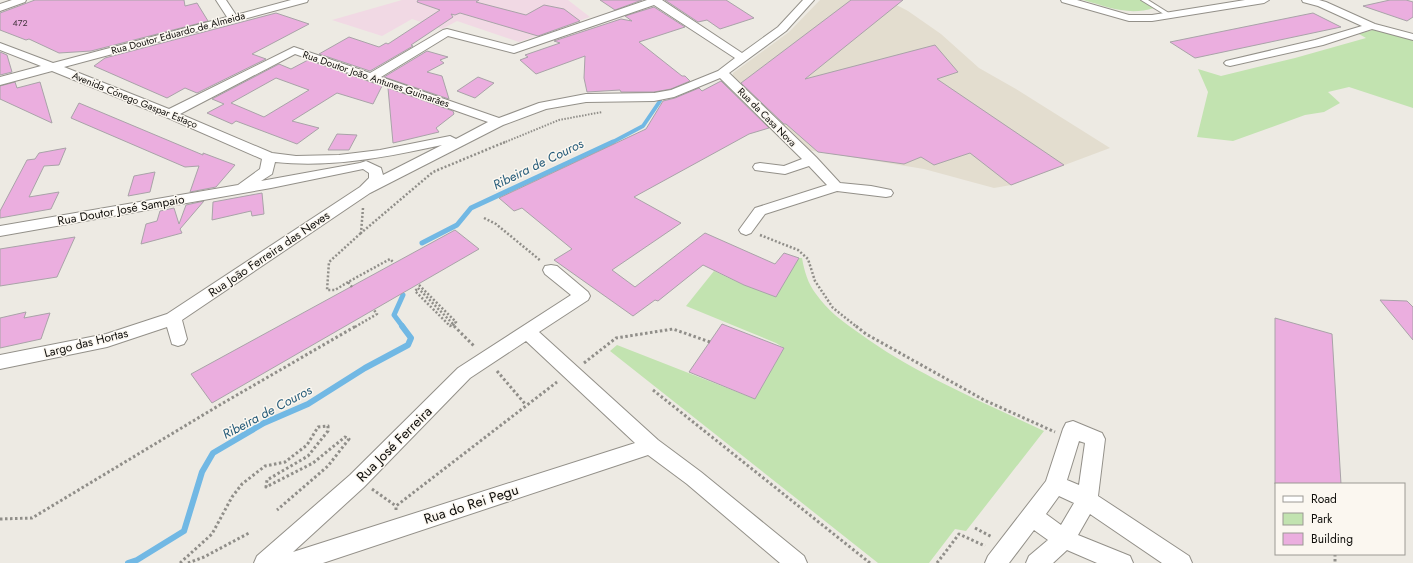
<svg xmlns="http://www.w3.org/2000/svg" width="1413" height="563" font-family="Jost,sans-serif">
<rect width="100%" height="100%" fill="#edeae3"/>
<path fill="#e3ddcf" d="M820,0h59l10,1 19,10 33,23 38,34 37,21 94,59 -99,37 -17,3 -70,-19 -116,-19 -76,-71 1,-6 56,-41z"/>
<path fill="#f1d9e4" d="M402,0h166l22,17 -71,25 -62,-21 -15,8 -30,-10 -30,17 -50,-16z"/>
<path fill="#c2e3b0" d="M1083,0h57l14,8c-26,8 -46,-1 -71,-8z
M1376,29l37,10v69l-64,-21 -21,5 12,11 -16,9 -19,3 -72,26 -36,-4 11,-45 -10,-23 23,7 74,-18 71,-20 -7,-4z
M799,258h3c2,12 6,26 14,36 11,16 27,28 43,39 56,41 122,68 185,98l-78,100 -11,-2 -26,34h-51l-268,-212 7,-6 138,54 29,-51 -8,-5 -90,-37 28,-35 30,14 32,11z"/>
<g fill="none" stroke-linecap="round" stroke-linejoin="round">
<path stroke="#71b8e4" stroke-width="4" d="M611,143l32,-17 17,-25"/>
<path stroke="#71b8e4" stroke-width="5" d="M422,243l35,-18 14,-17 142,-66
M403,327l-9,-12 9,-20"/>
<path stroke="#71b8e4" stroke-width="6" d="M128,563l9,-3 47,-29 18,-59 11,-19 51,-30 44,-19 57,-36 43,-23 3,-7 -9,-12"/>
</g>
<path fill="#ebaedf" stroke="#a9a3a8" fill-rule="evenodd" d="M35,0h149l1,6 12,-3 11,18 -117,30 -32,2 -30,-14 -3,1 -26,-10v-17z
M418,0h61l-3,2 50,13 18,-10 20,4 16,12 -42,15 -78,-23 -5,2 -4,-1 2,3 -42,28 2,1 -43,25 -51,-17 30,-17 30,10 7,-4 2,1 52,-34 -23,-8z
M600,0h42l-27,10z
M665,0h61l28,18 -34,11 -13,-9 -9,2z
M851,0h52l-98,79 130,-34 23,27 -21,7 127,86 -53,20 -41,-32 -36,12 -13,-8 -17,7 -86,-12 -32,-28h-2l-43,-41z
M1390,0h16l7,2v15l-6,4 -44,-15z
M654,7l31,20 -46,15 43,34h3l5,5 -19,8 -17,3h-33l-1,-2 -33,2 -3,-14 1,-22 -49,18 -16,-14 8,-3 -3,-2 35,-12 -6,-2 67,-22 11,2 -7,-5z
M276,13l33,11 -57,30 14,5 -69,34 -12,-5 -18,10 -73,-32 11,-8z
M1313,13l28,14 -146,31 -25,-16z
M427,51l21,6 -8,3 4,3 -17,9 15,4 7,23 -65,-22z
M0,52l7,3 5,17 -12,3z
M308,60l74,26 -9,18 -36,-11 -45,28 27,7 -22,16 -61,-23 -4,3 -25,-11 17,-9 -12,-5 67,-35 12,5zM276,78l33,12 -45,27 -33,-14z
M478,77l16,6 -19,15 -18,-7z
M721,81l48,47 -20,6 -115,63 47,26 -69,47 23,17 70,-54 70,31 9,-11 15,5 -23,39 -32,-12 -41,-20 -45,36 -3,-1 -22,16 -79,-56 18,-11 -50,-41 -8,3 -15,-13 147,-69 17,-28 12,-3 24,-10 3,3z
M15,82l2,6 23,-6 12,41 -52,-24v-13z
M388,88l65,23 1,3 -18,14 3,4 -46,11z
M79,103l124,52v-2l32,12 -19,22 -26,5 9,-26 -14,1 -114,-49z
M337,134l20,1 -8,15h-21z
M66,148l-7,17 -15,1 -15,31 30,-5 -8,17 -51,9v-7l27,-51 8,-1 4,-6z
M155,172l-5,20 -22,4 6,-20z
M262,193l2,21 -12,2 -1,-5 -39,9 1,-18z
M204,201l-24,28 2,4 -41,11 5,-20 11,-3 3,-10 14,-3 5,16 7,-19z
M455,230l24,19 -267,154 -21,-29z
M75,237l-18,40 -57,9v-37z
M1380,300l27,1 6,6v33z
M26,312l-2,6 26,-5 -9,26 -41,9v-30z
M1275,318l57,16 9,150h-66z
M722,324l62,24 -29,51 -66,-27z"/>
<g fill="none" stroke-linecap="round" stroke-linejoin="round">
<g stroke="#939089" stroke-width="2">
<path id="service" d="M1141,0h7l24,15 -5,1z"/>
</g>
<g stroke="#939089" stroke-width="2">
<path id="minor" d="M12,0h14l-1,2 -25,9v-7z
M216,0h10l10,15 55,-15h17l-1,2 -243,65 105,42 125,-62 76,26 73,-43 4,-1 66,17 134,-46h15l80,53 36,-26 25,-27h11l-28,31 -57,42 87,84 24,26 31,3 20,4 2,3 -2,3 -5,1 -49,-6 -72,23 -14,19 -5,2 -5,-2 -2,-3 16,-22 72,-23 -18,-19 -24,8 -30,-4 -2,-3 2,-3 5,-1 24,3 18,-7 -82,-81 -46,19 -20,4 -68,1 -40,7 -43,16 -133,68 -188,127 5,19 -3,5 -6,2 -6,-2 -5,-17 -60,20 -107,22v-14l106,-21 61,-20 193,-127 9,-9v-5l-6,-4 -92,19 -271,48v-10l238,-41 22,-16 2,-10 -96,-42 -114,-46 -52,14v-8l41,-11 -41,-16v-7l53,20 174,-46zM654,5l81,53 -17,13 -47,19 -17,3 -68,1 -47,9 -40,15 -118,-41 67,-41 66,17zM295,54l193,68 -32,17 -6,-3 -70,14 -41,5 -43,1 -24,-3 -92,-39zM442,145l-59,30 -2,-7 -15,-7 -6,2 -99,18 11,-7 3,-12c57,6 112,-5 167,-17z
M1061,0h16l52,15h23l93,-15h24l-5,3 -112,18h-23l-67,-19z
M1302,0h17l7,2 49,22 38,10v6l-41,-11 -49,16 -93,21 -4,-1 -2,-2 2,-2 89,-21 47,-14 -44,-20 -15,-4z
M551,265l6,1 31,26 2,4 -2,4 -49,32 119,108 43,32 103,84 3,7h-27l-93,-79 -39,-29 -325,108h-69l3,-7 93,-81 108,-107 113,-73 -26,-21 -2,-4 2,-4zM526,341l109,102 -342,109 71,-65 106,-109z
M1073,421l29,12 3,6 -7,57 91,60 3,7h-30l-72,-49 -12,21 52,21 3,7h-36l-30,-13 -14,13h-27l3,-7 19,-16 -14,-10 -25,33h-24l3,-7 58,-75 17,-52 3,-6zM1079,441l6,2 -6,42 -12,-5zM1059,496l15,7 -13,22 -15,-11z"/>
</g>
<path stroke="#908e89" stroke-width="2" stroke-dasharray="1.5 1.5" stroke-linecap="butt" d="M503,143l56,-23 43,-8"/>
<path stroke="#908e89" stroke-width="2.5" stroke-dasharray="2 2" stroke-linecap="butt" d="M363,208l-2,25 72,-61 72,-30
M484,218l12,6 45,37
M760,235l38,15 10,9 7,22 18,27 24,19
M348,282l-13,8h-8l2,-28 32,-29
M419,285l37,37 -3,2
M352,287l-4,-5 42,-23 4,4
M418,288l35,36 -3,2 -35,-35z
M453,324l2,3
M355,327l22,-13 -3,-4"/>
<path stroke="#908e89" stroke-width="3" stroke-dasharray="2.5 2.5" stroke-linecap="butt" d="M454,326l21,21
M856,326l10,8 118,66 71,32
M584,363l32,-25 57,-9 37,13
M497,371l29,34
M653,390l217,173
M372,489l24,17
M396,510v-4l161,-124
M0,519l32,-1 186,-112 138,-80
M975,528l17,9
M1335,554v9
M180,563l32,-29 20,-37 10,-13 23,-18 20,-4 22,-17 11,-18 10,-1v5l-20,25 -41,24 -1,7 47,-24 32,-26 4,2 -21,27 -51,44
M188,563l16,-6 45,-24
M937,563l22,-29 26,12"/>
<use href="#service" fill="#fff" fill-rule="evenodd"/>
<use href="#minor" fill="#fff" fill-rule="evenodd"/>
</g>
<g text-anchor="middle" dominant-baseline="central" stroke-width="3" stroke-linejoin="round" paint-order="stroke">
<g font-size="9" fill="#45353f">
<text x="20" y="22">472</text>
</g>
<g font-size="10" fill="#0e0d0a" stroke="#fbf7f0">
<text transform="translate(178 33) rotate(-15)">Rua Doutor Eduardo de Almeida</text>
<text transform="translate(376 79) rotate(19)">Rua Doutor João Antunes Guimarães</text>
<text transform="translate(135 100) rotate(22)">Avenida Cónego Gaspar Estaço</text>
<text transform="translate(767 117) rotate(45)">Rua da Casa Nova</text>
</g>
<g font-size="12" fill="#0e0d0a" stroke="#fbf7f0">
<text transform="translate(121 210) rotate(-10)">Rua Doutor José Sampaio</text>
<text transform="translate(269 254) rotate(-34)">Rua João Ferreira das Neves</text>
<text transform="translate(86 343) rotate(-14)">Largo das Hortas</text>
</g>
<g font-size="13" font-style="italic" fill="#255b79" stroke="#fbf7f0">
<text transform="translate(538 164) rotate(-26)">Ribeira de Couros</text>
<text transform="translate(267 412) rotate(-28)">Ribeira de Couros</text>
</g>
<g font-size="14" fill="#0e0d0a" stroke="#fbf7f0">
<text transform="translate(394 444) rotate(-45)">Rua José Ferreira</text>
<text transform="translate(471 504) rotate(-18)">Rua do Rei Pegu</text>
</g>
</g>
<rect x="1275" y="483" width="130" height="72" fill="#fbf7f0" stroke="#9c9994"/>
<rect x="1283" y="496" width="20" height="6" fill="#ffffff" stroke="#9c9994"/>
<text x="1311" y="503" font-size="12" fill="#0e0d0a">Road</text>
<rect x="1283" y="513" width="20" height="12" fill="#c2e3b0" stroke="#9c9994"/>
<text x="1311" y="523" font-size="12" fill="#0e0d0a">Park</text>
<rect x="1283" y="533" width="20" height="12" fill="#ebaedf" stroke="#9c9994"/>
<text x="1311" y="543" font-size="12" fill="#0e0d0a">Building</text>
</svg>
